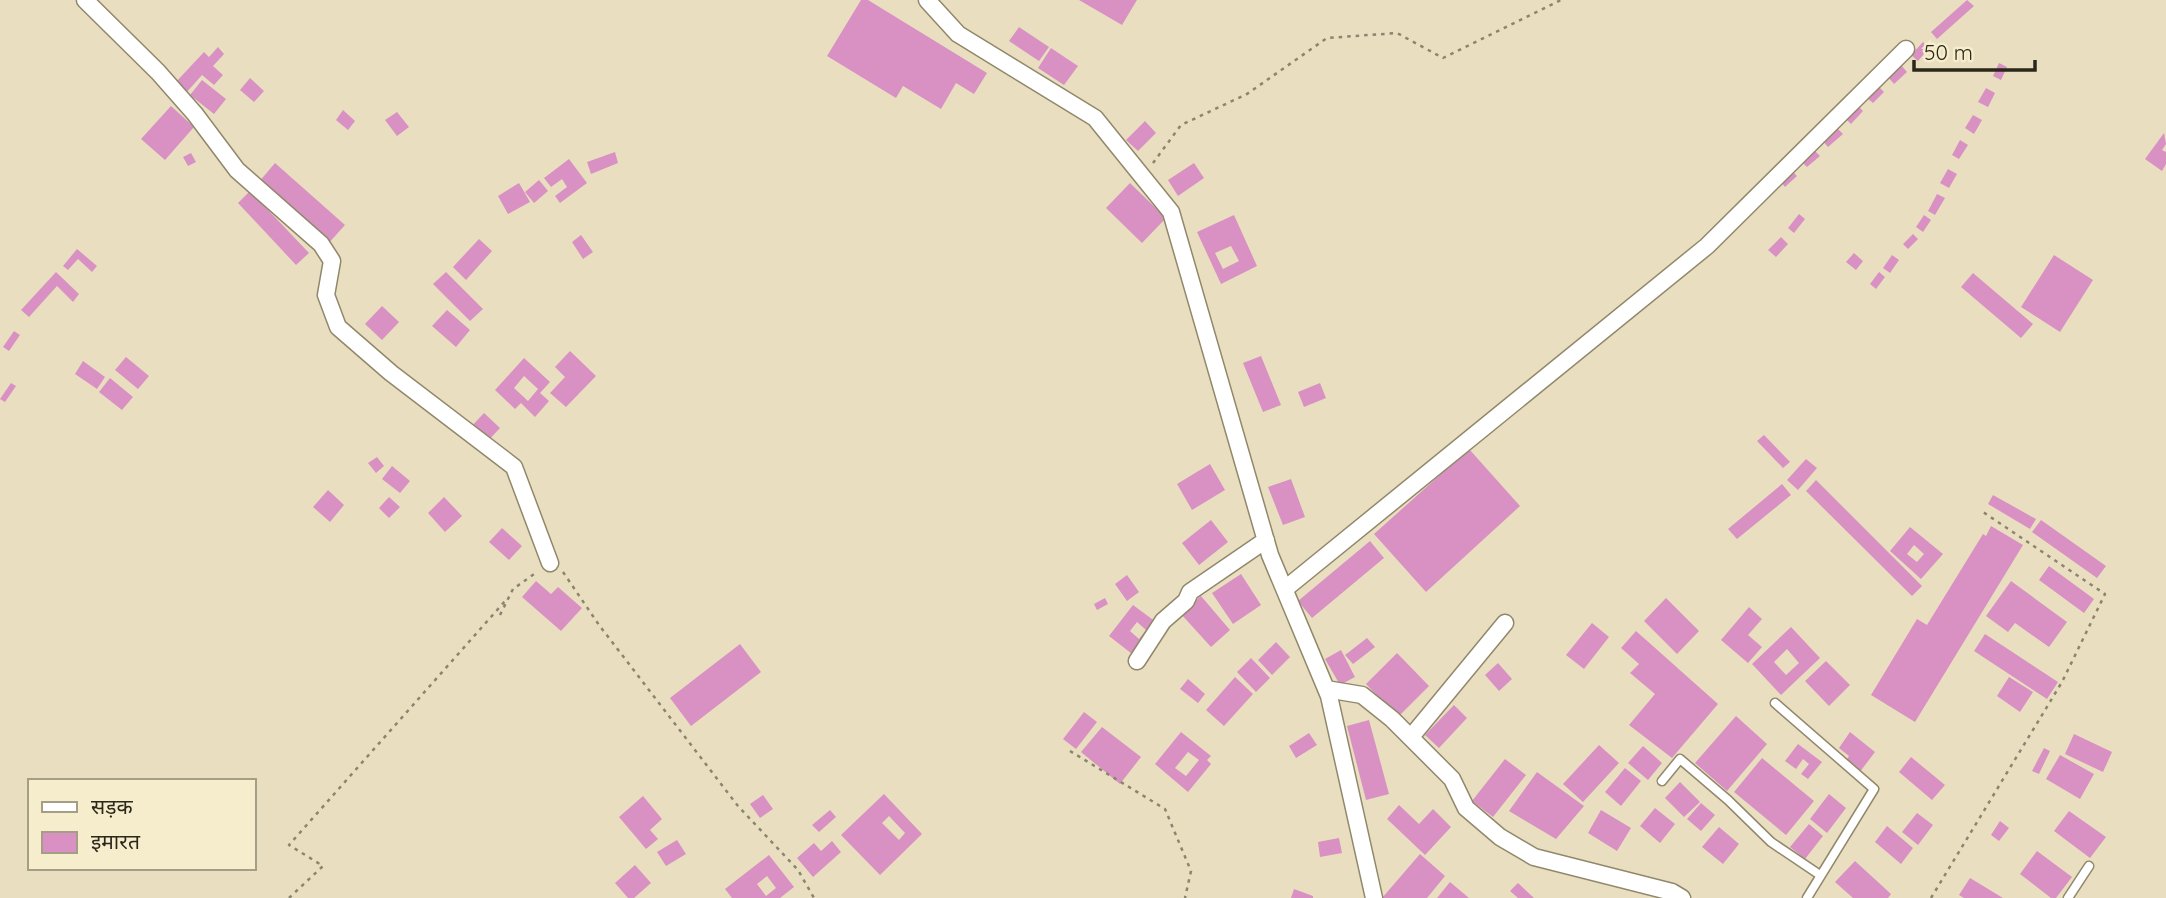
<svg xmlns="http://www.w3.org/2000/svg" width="2166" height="898" font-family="Quicksand,'Noto Sans Devanagari',sans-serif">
<rect width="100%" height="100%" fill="#e9dfc0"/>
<path fill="#d891c2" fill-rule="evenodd" d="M861,0h7l119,73 -13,21 -18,-11 -15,26 -38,-23 -7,12 -69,-42z
M1079,0h58l-15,25z
M1967,0l7,6 -37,33 -6,-7z
M1019,27l30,20 -10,14 -30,-20z
M1923,42l6,6 -11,13 -7,-6z
M218,47l6,7 -11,12 10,9 -9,10 -12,-10 -16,18 -11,-10 29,-31 5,5z
M1051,48l27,18 -14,19 -26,-17z
M1999,63l8,4 -6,13 -8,-4z
M1901,65l6,7 -13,12 -6,-7z
M250,78l14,13 -10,11 -14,-12z
M202,80l24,19 -12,15 -24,-19z
M1878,86l6,6 -11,11 -6,-5z
M1986,88l9,5 -7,14 -10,-5z
M171,106l23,21 -29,33 -24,-21z
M1858,106l5,5 -12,13 -5,-5z
M343,110l12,11 -7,9 -12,-10z
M397,112l12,15 -12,9 -12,-16z
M1973,115l9,5 -8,14 -9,-6z
M1145,121l11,12 -18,18 -12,-11z
M1837,128l6,6 -15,13 -5,-6z
M2164,133l2,11 -4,6 4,2v12l-4,7 -17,-12z
M1960,140l8,5 -9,14 -7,-4z
M1815,151l5,5 -13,11 -5,-5z
M615,152l3,11 -27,11 -4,-12z
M191,153l5,9 -8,4 -5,-9z
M569,159l18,24 -27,20 -5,-7 12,-9 -5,-8 -11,8 -7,-9z
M275,163l70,62 -18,20 -69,-62z
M1194,163l10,15 -26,18 -10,-16z
M1948,169l9,5 -8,14 -9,-5z
M1792,171l5,5 -12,11 -4,-5z
M539,180l9,11 -14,12 -9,-11z
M519,183l11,19 -22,12 -10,-18z
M1130,183l36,35 -24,25 -36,-35z
M250,191l59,62 -13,12 -58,-62z
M1937,194l8,4 -10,17 -7,-4z
M1799,214l6,5 -11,14 -6,-5z
M1234,215l23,51 -36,18 -24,-52zM1231,246l8,15 -16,8 -8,-16z
M1924,215l7,5 -8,12 -7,-5z
M1913,234l5,5 -10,10 -5,-5z
M581,235l12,17 -10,7 -11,-17z
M1781,237l7,7 -12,13 -8,-7z
M479,239l13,12 -26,29 -13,-13z
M77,249l20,17 -5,6 -14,-13 -10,11 -5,-4z
M1854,253l9,8 -7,9 -10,-8z
M1892,255l7,5 -9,13 -7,-5z
M2054,255l39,25 -33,52 -39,-25z
M56,272l23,22 -6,8 -16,-16 -28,31 -8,-7z
M446,272l37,37 -13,12 -37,-37z
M1879,272l6,5 -9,12 -6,-5z
M1973,273l60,51 -12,14 -60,-51z
M382,306l17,16 -17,18 -17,-16z
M447,310l23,20 -14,17 -24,-21z
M14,331l6,4 -11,16 -6,-4z
M570,351l26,25 -30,31 -16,-14 15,-16 -10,-10z
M1261,356l20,49 -18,7 -20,-49z
M126,357l23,19 -11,13 -23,-19z
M524,358l26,24 -10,11 9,8 -14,16 -14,-14 -6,6 -20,-19zM524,376l14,13 -10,12 -14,-13z
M83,361l22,16 -8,12 -22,-15z
M110,378l23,19 -11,13 -23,-18z
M11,383l5,3 -11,16 -5,-3z
M1320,383l6,15 -22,9 -6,-15z
M484,413l16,15 -15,16 -16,-15z
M1764,435l26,27 -7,6 -26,-27z
M1469,449l51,57 -94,86 -52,-58z
M377,457l7,9 -8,7 -8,-10z
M1806,459l11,9 -19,22 -11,-10z
M1210,464l15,26 -33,20 -15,-26z
M392,466l18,15 -10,12 -18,-14z
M1291,479l14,38 -22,8 -15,-38z
M1816,480l106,106 -10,10 -106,-105z
M1782,484l9,11 -54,44 -9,-10z
M328,490l16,15 -14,17 -17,-15z
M1993,495l43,24 -6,10 -42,-25z
M389,497l11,10 -11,11 -10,-10z
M444,497l18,19 -17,16 -17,-19z
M1211,520l17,22 -29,23 -17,-22z
M2041,520l65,46 -9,12 -65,-46z
M1991,526l32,19 -108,177 -44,-27 46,-76 10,6 56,-91 3,2z
M1910,527l33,27 -22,25 -31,-28zM1914,545l10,9 -7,8 -10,-8z
M502,528l20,18 -13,14 -20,-18z
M1370,541l14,17 -72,60 -14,-17z
M2049,566l45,33 -10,14 -45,-33z
M1241,574l20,31 -28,19 -21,-31z
M1127,575l12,17 -12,9 -12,-17z
M536,581l15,13 7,-7 24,21 -21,23 -39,-34z
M2011,581l56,41 -18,25 -34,-24 -7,9 -22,-16z
M1201,596l29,34 -19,17 -30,-33z
M1105,598l3,6 -11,6 -3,-6z
M1666,598l33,33 -22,23 -33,-33z
M1133,605l27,20 -24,32 -27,-21zM1137,622l9,8 -7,9 -9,-8z
M1749,607l13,12 -14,16 14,12 -14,16 -27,-23z
M1592,623l17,14 -25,32 -18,-14z
M1791,627l29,31 -39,37 -29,-31zM1787,649l12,14 -13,12 -12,-13z
M1636,631l82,73 -46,54 -43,-33 26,-31 -25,-21 9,-9 -18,-16z
M1985,634l73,48 -11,17 -73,-48z
M1367,638l8,9 -22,17 -8,-9z
M1276,642l14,15 -18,18 -14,-15z
M740,644l21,28 -70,54 -21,-28z
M1341,650l14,27 -15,8 -15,-26z
M1397,653l32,33 -31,31 -32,-33z
M1251,658l19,20 -14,14 -19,-20z
M1826,661l24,24 -21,21 -24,-25z
M1498,663l14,16 -13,12 -14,-16z
M1235,677l18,17 -29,32 -18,-16z
M2009,677l24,15 -13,20 -23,-16z
M1188,679l17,15 -7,9 -18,-14z
M1454,705l13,13 -28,30 -14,-13z
M1084,712l13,10 -21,27 -13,-10z
M1736,716l31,28 -40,47 -32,-28z
M1369,720l20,74 -23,6 -19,-74z
M1102,727l39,30 -21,27 -39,-32z
M1181,732l30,24 -4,4 4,4 -23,28 -33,-28zM1188,752l11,8 -13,16 -11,-8z
M1850,732l25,20 -16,21 -14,-11 4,-6 -10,-8z
M1309,733l8,12 -21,13 -7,-12z
M2074,734l38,18 -9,20 -38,-18z
M1798,744l24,18 -14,17 -7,-5 8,-10 -6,-5 -7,10 -11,-8z
M1599,745l20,18 -36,39 -20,-18z
M1643,746l19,17 -14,17 -20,-17z
M2044,748l6,3 -11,23 -7,-3z
M2060,755l34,19 -14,25 -34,-20z
M1911,757l34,28 -13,15 -33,-28z
M1762,758l52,43 -28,34 -52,-43z
M1505,759l21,16 -33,42 -21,-16z
M1625,768l16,13 -20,25 -16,-14z
M1537,772l47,34 -28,33 -47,-28z
M1680,782l20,20 -16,15 -19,-19z
M884,794l38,40 -42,41 -39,-40zM889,816l16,17 -6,7 -17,-17z
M1829,794l17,14 -19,25 -17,-14z
M763,795l10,14 -13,9 -10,-14z
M643,796l19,23 -12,11 8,9 -12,10 -27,-32z
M1701,803l14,12 -14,16 -14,-12z
M1399,805l20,19 14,-15 18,18 -26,28 -38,-36z
M1655,808l20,16 -15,19 -20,-17z
M830,810l6,7 -17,15 -7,-7z
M1601,810l30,18 -14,23 -29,-18z
M2069,811l37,26 -16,21 -36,-27z
M1917,813l16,12 -15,20 -16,-13z
M2000,821l9,7 -10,13 -8,-6z
M1809,824l14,12 -18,23 -15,-12z
M1887,826l26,22 -12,16 -26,-22z
M1719,827l20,17 -16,20 -21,-17z
M1339,838l3,15 -22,4 -2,-15z
M677,840l9,14 -20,12 -9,-14z
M832,841l9,11 -28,25 -16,-19 17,-15 7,8z
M2037,851l35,26 -16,21h-5l-31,-24z
M1420,854l25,22 -18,22h-45z
M769,855l25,32 -14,11h-48l-7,-9zM767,876l9,12 -10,8 -9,-12z
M1855,861l36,33 -3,4h-35l-18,-16z
M635,865l16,18 -17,15h-6l-13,-15z
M1970,878l33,20h-39l-5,-3z
M1450,882l19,16h-32z
M1518,883l16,15h-16l-8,-7z
M1294,889l19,7v2h-22z"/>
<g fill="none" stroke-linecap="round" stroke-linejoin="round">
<g stroke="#91886b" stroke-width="11">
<path id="lane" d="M1775,703l99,86 -67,109
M1662,781l18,-22 48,41 43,42 49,33
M2068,898l21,-32"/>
</g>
<g stroke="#91886b" stroke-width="19">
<path id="street" d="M85,0l73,72 37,42 42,56 84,74 11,17 -6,34 12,32 53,46 123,94 36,96
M927,0l31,34 137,84 76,94 99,343 59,141 45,202
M1285,589l422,-343 199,-197
M1137,661l26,-40 23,-20 4,-9 76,-52
M1326,689l36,6 30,24 60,60 14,29 34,29 34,20 138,35 10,6
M1411,737l94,-114"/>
</g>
<path stroke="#8b846e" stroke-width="2.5" stroke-dasharray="3.5 5" stroke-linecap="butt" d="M1153,163l28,-38 66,-31 80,-56 70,-5 46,25 118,-58
M563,572l36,53 139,181 60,64 16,28
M500,615l13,-26 24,-17
M1070,751l95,58 26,62 -6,27
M289,898l34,-32 -34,-21 217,-245
M1931,898l131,-216 43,-88 -125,-84"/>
<use href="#lane" stroke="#fff" stroke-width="8"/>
<use href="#street" stroke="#fff" stroke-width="16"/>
</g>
<rect x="28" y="779" width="228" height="91" fill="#f6edcd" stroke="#a59e86" stroke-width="2"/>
<rect x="42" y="802" width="35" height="10" fill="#ffffff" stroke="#a59e86" stroke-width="2"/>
<text x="91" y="814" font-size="21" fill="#2b271b">सड़क</text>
<rect x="42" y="832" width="35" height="21" fill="#d891c2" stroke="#a59e86" stroke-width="2"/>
<text x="91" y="849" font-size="21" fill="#2b271b">इमारत</text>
<path d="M1914 60v10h121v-10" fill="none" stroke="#2b271b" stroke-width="3.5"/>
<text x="1924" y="60" font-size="21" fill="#2b271b" stroke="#f6edcd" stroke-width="5" paint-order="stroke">50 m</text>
</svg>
